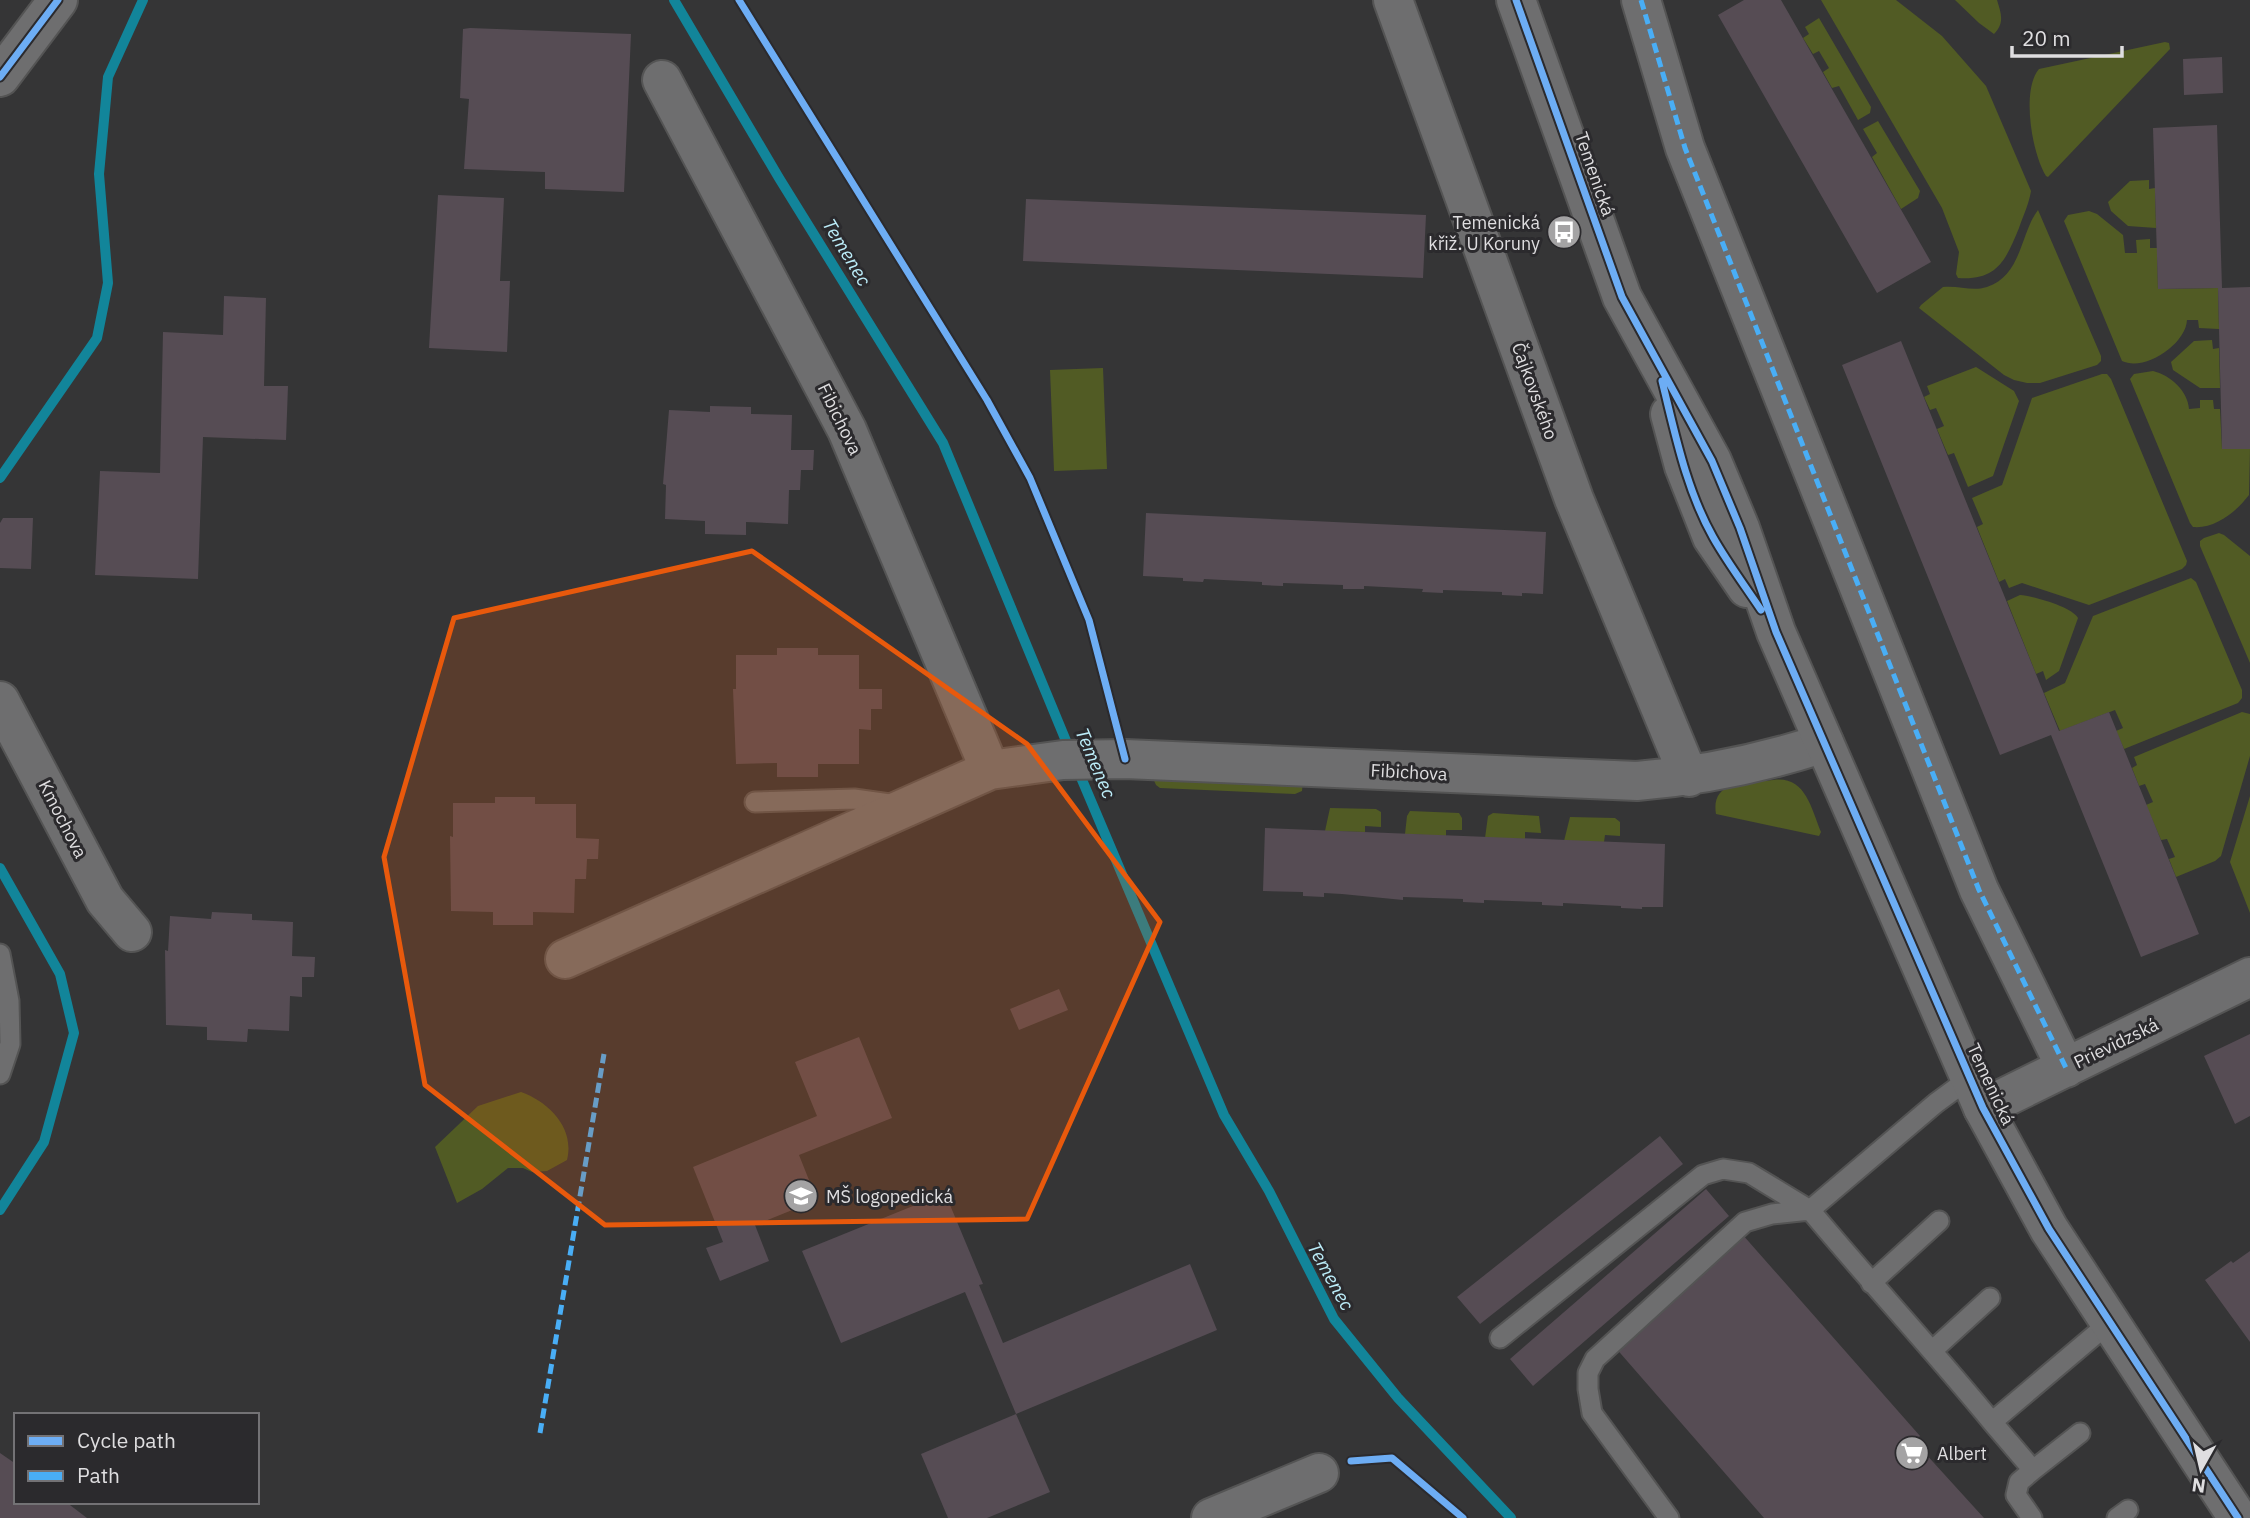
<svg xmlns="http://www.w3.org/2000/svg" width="2250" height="1518" font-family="'IBM Plex Sans',sans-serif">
<rect width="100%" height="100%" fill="#353536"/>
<path fill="#515b24" d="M1821,0h75l46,36 44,50 45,105c-2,13 -8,25 -12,37 -13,32 -22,53 -61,50l-2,-4 3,-22 -17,-44z
M1955,0h42c4,13 8,23 -3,34l-15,-11z
M1819,18l52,89 -1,6 -12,7 -19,-34 -7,2 -9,-16 6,-4 -10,-17 -6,3 -10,-16 6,-4 -4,-7z
M2165,42l4,1 1,6 -122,128 -2,-1c-14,-22 -25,-86 -7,-107z
M1878,121l42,70 -2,7 -17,11 -29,-52 5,-4 -14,-24z
M2149,180v9l6,-1 1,40 -28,-2 -17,-15 -3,-9 22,-21z
M2038,210l63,146v5l-4,4 -57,18h-13l-13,-3 -10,-5 -85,-67 2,-3 22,-18c15,-2 29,5 44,0 35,-12 33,-53 51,-77z
M2089,211l8,3 26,21 2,18h12l-1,-13 14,-1v9h7l1,41 60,-1 1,41 -20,-1 -1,-8h-11c-1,24 -42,52 -65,41l-58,-140 4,-6z
M2212,340l1,9 6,-1 1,40h-20l-27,-18 -2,-8 23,-21z
M1976,367l38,24 5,10 -26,75 -25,11 -14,-34 -6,2 -11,-26 7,-3 -8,-18 -6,2 -6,-13 6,-3 -3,-8z
M1103,368l4,101 -53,2 -4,-101z
M2153,371c17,4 35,20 36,38l11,-1v-8h13l1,9h6l2,40h28l-1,46c-13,17 -34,34 -56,32l-3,-4 -60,-144 4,-5z
M2102,374h5l4,5 76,182 -1,4 -4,4 -93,36 -67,-22 -13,5 -4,-9 -6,3 -22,-55 6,-3 -11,-26 30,-13 30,-87z
M2219,533l5,2 26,21v107l-50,-117v-5l4,-3z
M2191,578l5,4 46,108v8l-4,5 -114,46 -8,-18 7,-3 -8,-18 -55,21 -16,-38 21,-10 28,-67z
M2020,595c13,1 52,12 58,23l-19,53 -13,9 -3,-9 -7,3 -29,-73z
M2242,712l8,2v42l-29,100 -6,5 -39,16 -7,-18 6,-2 -8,-18 -6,1 -15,-35 7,-3 -8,-18 -6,2 -7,-18 5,-3 -3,-8z
M1151,774l152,7 -1,10 -7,3 -135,-6 -4,-3z
M1762,778l5,3c37,-9 43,23 54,51l-2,4 -103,-22c-5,-30 23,-31 46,-36z
M2250,796v117l-20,-51z
M1330,808l46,1 5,3v15l-16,-1v6l-40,-1z
M1410,811l49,2 3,5v12h-16v6l-41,-2 2,-18z
M1493,813l46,3 2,17 -16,-1v7l-40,-1 3,-22z
M1570,817l45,1 5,4v14l-15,-1 -1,7 -40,-1z
M521,1092c28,10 54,36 46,68l-20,11 -15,1 -9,-4h-15l-26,21 -25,14 -22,-56 43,-41z"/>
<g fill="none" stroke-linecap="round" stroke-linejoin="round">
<path stroke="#12859a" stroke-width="10" d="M674,0l105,178 164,265 128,310
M0,478l97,-140 11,-55 -9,-109 9,-97 35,-77
M1077,768l147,347 45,76 65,128 64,79 113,120
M0,868l60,106 14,59 -30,109 -44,68"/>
</g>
<path fill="#564c54" d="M1744,0h37l150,262 -54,31 -159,-278z
M470,28l161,6 -7,158 -79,-3v-17l-81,-3 5,-70 -9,-1 3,-69z
M2222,57l1,36 -39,2 -1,-36z
M2217,125l5,163 28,-1v162h-28l-4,-161 -60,1 -5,-161z
M438,195l66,3 -4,83h10l-3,71 -78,-4z
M1026,199l400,16 -3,63 -400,-17z
M224,296l42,2 -2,88h24l-2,54 -83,-3 -5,142 -103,-4 5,-104 60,2 3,-141 60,3z
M1901,341l158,390 50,-19 90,222 -58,23 -90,-222 -51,20 -158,-390z
M710,406l41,1v7l41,1 -1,35h23l-1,20h-12l-1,20h-11l-1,34 -42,-2v13l-41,-1v-13l-40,-2 1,-34 -3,-1 6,-74 41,2z
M1146,513l400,19 -3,62 -21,-1v3l-20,-1v-3l-59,-2v3l-21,-1 1,-3 -59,-3v3h-21v-4l-60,-2v3l-21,-1v-3l-58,-3 -1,3 -20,-1v-3l-40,-2z
M3,518h30l-2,51 -31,-1v-45z
M777,648h41v7h41v34h23v20h-11v21l-12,-1v35h-41v13h-41v-14l-41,1 -3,-75h3v-34h41z
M495,797h40v7h41v34l23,1 -1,20h-11l-1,20h-11l-1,34 -41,-1v13h-40v-13l-42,-1 -1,-75 3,1v-34h42z
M1265,828l400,16 -2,63h-21v2l-21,-1v-2l-58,-3v3l-21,-1v-3l-58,-2v3l-21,-1v-3l-60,-2v3l-61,-6 -18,-1v4l-21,-1v-4l-40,-1z
M212,912l40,2v6l41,2 -1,34 23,1 -1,20h-12v20l-12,-1 -1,35 -41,-2 -1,13 -40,-2v-13l-41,-2 -1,-75 3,1 2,-35 41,3z
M1059,989l9,21 -49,20 -9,-21z
M2250,1034v82l-15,8 -31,-68z
M859,1037l33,81 -93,37 18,45 -62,25 14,36 -49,20 -14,-33 17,-6 -30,-75 124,-51 -22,-54z
M1660,1136l23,28 -203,160 -23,-27z
M1706,1189l23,27 -196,170 -23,-27z
M945,1193l38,91 -4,1 24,58 187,-79 27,66 -201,84 34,78 -63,26h-39l-27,-64 95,-40 -51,-122 -124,51 -39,-92z
M1742,1234l178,202 -6,5 70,77h-220l-150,-172z
M2250,1251v91l-45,-62 26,-19 2,2z
M0,1453l16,11v38h50l21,16h-87z"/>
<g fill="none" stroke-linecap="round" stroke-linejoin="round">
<g stroke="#545454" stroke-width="23">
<path id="service" d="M755,802l99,-3 43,6
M0,954l9,47 1,43 -10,30
M1970,1078l-34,25 -126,107c60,72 123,140 182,212l117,-99
M1871,1283l68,-62
M1500,1338l203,-163 20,-6 26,4 61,37
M1933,1350l57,-52
M1992,1422l41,48 -14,12 -3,13 16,23
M2033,1470l47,-37
M1669,1518l-77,-105 -4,-24v-16l7,-14 150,-137 27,-8 38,-4
M2117,1518l11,-8"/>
</g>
<g stroke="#545454" stroke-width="42">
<path id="minor" d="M1393,0l181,499 115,278
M1641,0l44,148 294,742 87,178
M0,77l58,-77
M662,80l185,350 143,340 73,-10 62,-1 512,22c64,-5 126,-18 187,-38
M0,701l105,199 27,32
M565,959l425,-189
M1983,1108l267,-131
M1211,1518l108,-45"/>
</g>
<g stroke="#545454" stroke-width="42">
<path id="tertiary" d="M1516,0l106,297 90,164 28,67 36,104 207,476 66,121 189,289
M1670,414l14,52 28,71 35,51"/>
</g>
<use href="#service" stroke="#6e6e6f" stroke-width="19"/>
<use href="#minor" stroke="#6e6e6f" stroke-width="38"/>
<use href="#tertiary" stroke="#6e6e6f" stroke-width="38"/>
<path stroke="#49aef6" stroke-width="5" stroke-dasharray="10 5" stroke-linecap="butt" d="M1641,0l44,148 294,742 87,178
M540,1433l64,-379"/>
<g stroke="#2b2a2d" stroke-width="11">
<path id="cycleway" d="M739,0l248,400 43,78 59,142 36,139
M1516,0l106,297 90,164 28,67 36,104 207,476 66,121 189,289
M0,77l58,-77
M1662,381c13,52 24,108 51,156 14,25 32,49 48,73
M1351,1461l41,-3 71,60"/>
</g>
<use href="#cycleway" stroke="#6dadf4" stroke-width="7"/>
</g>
<path fill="#e8590c" fill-opacity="0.2" stroke="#e8590c" stroke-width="5" stroke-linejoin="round" d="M752,551l275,193 133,178 -133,297 -422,6 -180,-140 -41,-228 70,-239z"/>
<defs>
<g id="bus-disc" transform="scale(1.75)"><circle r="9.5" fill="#a4a3a4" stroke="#2b2a2d"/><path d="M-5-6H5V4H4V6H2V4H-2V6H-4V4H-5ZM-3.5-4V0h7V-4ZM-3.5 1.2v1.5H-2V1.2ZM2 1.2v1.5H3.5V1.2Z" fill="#fff"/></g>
<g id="school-disc" transform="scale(1.75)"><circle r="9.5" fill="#a4a3a4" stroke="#2b2a2d"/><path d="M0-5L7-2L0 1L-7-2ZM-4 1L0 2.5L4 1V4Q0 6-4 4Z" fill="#fff"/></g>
<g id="supermarket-disc" transform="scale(1.75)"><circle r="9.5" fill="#a4a3a4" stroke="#2b2a2d"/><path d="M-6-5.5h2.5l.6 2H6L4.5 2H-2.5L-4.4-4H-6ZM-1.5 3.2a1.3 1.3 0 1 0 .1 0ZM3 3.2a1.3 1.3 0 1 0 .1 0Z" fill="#fff"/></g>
</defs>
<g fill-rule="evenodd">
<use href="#bus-disc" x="1564" y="232"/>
<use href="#school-disc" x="801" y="1196"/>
<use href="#supermarket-disc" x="1912" y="1453"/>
</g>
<g text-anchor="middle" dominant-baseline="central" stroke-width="6" stroke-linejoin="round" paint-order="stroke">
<g font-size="18" fill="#dfdee0" stroke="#2b2a2d">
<text transform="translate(1595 174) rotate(71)">Temenická</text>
<text transform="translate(1535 391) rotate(70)">Čajkovského</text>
<text transform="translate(840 419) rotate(64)">Fibichova</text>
<text transform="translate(1409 772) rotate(3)">Fibichova</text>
<text transform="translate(63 819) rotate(63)">Kmochova</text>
<text transform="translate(2116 1043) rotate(-26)">Prievidzská</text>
<text transform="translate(1991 1084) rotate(65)">Temenická</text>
</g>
<g font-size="18" fill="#dfdee0" stroke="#2b2a2d" text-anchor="start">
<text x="1540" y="222" text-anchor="end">Temenická<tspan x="1540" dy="21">křiž. U Koruny</tspan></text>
<text x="826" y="1196">MŠ logopedická</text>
<text x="1937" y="1453">Albert</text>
</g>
<g font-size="19" font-style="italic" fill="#bcedf9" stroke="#2b2a2d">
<text transform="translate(847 252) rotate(59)">Temenec</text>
<text transform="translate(1096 763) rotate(67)">Temenec</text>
<text transform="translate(1331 1276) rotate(61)">Temenec</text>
</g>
</g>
<rect x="14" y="1413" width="245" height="91" fill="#2b2a2d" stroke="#737275" stroke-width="2"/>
<rect x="28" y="1436" width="35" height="10" fill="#6dadf4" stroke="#737275" stroke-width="2"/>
<text x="77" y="1448" font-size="21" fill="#dfdee0">Cycle path</text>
<rect x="28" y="1471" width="35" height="10" fill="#49aef6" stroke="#737275" stroke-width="2"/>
<text x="77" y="1483" font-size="21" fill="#dfdee0">Path</text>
<g transform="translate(2201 1469) rotate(188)" stroke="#2b2a2d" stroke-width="5" paint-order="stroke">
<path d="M0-5L12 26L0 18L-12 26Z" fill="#dfdee0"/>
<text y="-10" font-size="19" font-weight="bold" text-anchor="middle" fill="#dfdee0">N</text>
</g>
<path d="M2012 46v10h110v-10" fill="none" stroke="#dfdee0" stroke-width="3.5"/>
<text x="2022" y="46" font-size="21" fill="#dfdee0" stroke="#2b2a2d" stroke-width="5" paint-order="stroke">20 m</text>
</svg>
